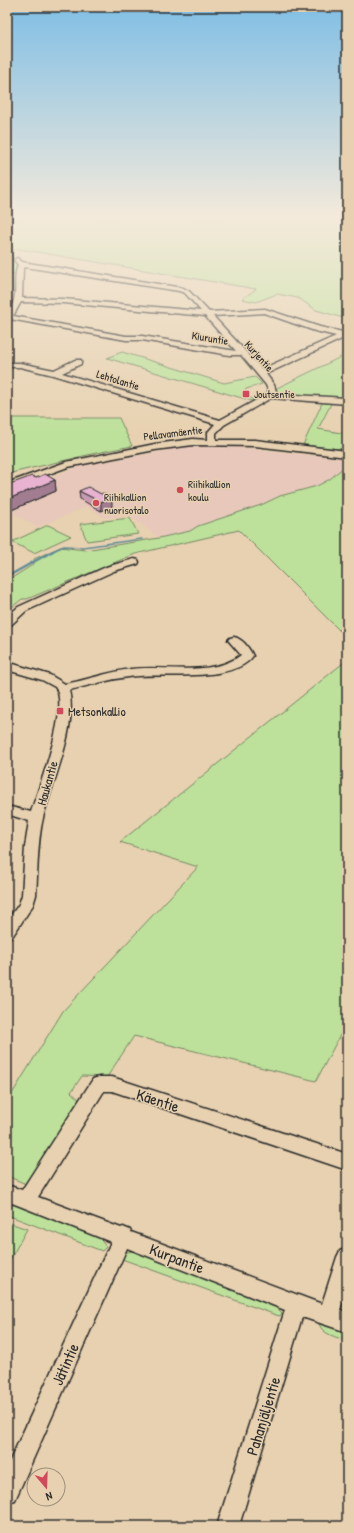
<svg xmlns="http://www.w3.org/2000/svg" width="354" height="1533" font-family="'Patrick Hand',sans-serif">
<rect width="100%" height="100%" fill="#e7d1b0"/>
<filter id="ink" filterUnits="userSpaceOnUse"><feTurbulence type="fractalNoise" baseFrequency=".025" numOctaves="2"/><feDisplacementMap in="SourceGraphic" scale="8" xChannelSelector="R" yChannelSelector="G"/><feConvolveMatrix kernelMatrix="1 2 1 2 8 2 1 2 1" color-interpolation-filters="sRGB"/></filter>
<g filter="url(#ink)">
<path fill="#e7c8ba" d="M191,446l46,1 110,12v5l-17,15 -13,7 -37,10 -19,9 -63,21 -8,5 -31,7 -30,-23 -23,3 -20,-11 -49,20 -30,-18v-15l69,-27z"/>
<path fill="#bde19b" stroke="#748663" d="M7,219h340v100l-31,-9 -18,-12 -21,-4 -21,8 -14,-3 14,-10 -237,-40 -12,2z
M7,253l10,7 2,13 -12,1z
M122,352l102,31 31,-6 7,7 -16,5 -2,5 10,6 -2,1 -145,-43z
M347,354v46l-66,-4 -6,-7z
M323,401l9,1 -14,27 29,5v16l-44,-5z
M7,418h112l13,28 -36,7 -89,21z
M347,464v174l-108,-108 -104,24 -108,45h-5l-15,12v-30l27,-17v-5l26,-12 25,3 74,-12 31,-7 8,-5 63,-21 19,-9 37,-10 13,-7z
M130,518l8,16 -51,7 -7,-17z
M48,525l23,11 -37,17 -22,-11z
M347,660v362l-31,59 -182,-45 -27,41 -25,-1 -11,16 11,10 -51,84 -24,-10v-74l56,-91 135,-144 -78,-25z
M13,1204h5l76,30 6,4 6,9 -4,4 -92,-35 -1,-3z
M7,1222l20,7 -20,36z
M135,1251l136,50 11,12 -2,3 -4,-1 -154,-56 -1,-3 6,-4z
M319,1324l28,8v9c-10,-4 -24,-6 -28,-17z"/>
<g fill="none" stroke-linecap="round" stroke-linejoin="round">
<path stroke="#5f8c98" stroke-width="1.5" d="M51,552l13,-6 19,1 59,-8"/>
<path stroke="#5f8c98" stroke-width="2.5" d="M12,574l41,-23"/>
<g stroke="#2b2b2b" stroke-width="3">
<path id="minor" d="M17,258l5,4 161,26 6,3 20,21 56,-3 55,18 27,6v5h-3l-78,36 8,11 3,9 70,4v6l-76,-6 -47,27 -8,8v7h39l92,11v6l-92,-11 -62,-1 -38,5 -87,17 -61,22v-6l59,-21 89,-18 38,-5 15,1v-8l7,-8 -162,-49 -33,-8h-13v-4h13l34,7 21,-10h6v4l-19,9 158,47 49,-27 -3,-8 -25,-30h-12l-87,-15h-16l-116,-21 -3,1c0,-8 5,-12 7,-20 3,-11 -1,-25 4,-35l-4,-5zM25,267l154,24 6,2 16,18 -138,-12 -41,-1 1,-30zM21,302l42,1 142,13 31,35 -94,-15h-16l-113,-20zM264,313l51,18 21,5 -74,33 -49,-53z
M134,559l4,1 1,2 -1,2 -24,7 -88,40 -15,14 -4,1v-9l11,-10 88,-40z
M234,637c9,2 15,11 19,19 -20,28 -93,16 -124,21 -20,2 -40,9 -60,13 9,38 -17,91 -26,128 -6,25 -5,52 -7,77l-3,10 -21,32 -5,2v-18l12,-17 3,-9 3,-48 4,-26 -22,-7v-8l24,6c7,-23 40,-106 24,-125l-13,-7 -35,-10v-8l43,13 15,9c22,-4 43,-12 66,-15 33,-4 82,8 110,-14l-13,-15 2,-2z
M99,1077h13l235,77v16l-235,-79h-8l-66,106 83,31 2,-1 7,3 1,2 191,72 15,-47 3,-6 7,-3v41l-7,21 7,2v20l-45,-15 -63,209h-22l68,-216 -158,-62 -112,252 -8,3v-36l104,-225 -104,-41v-16l15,5 71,-111z"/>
</g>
<use href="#minor" fill="#e7d1b0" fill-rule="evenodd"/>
</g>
<path fill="#c79ab3" stroke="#2b2b2b" d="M36,478l19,2 1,11 -47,20 -2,-2v-24z
M79,491l33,16 -11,4 -21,-12z"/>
<path fill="#a27d92" stroke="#2b2b2b" d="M55,480l1,11 -47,20 -1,-12z
M112,498v9l-11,4v-9z"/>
<path fill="#e7b3d0" stroke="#2b2b2b" d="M45,474l10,6 -47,19h-1v-14l25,-9 4,2z
M88,487l13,7 2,-1 9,5 -11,4 -22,-11z"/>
</g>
<linearGradient id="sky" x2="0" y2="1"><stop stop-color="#7fbee5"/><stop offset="0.5" stop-color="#f4eadb"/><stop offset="1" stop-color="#f4eadb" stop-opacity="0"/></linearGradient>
<rect width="354" height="434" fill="url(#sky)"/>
<g fill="#d1495b" stroke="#e7d1b0" stroke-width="1.5">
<rect x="242" y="390" width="8" height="8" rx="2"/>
<circle cx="180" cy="490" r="4"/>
<circle cx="96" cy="503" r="4"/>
<rect x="56" y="707" width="8" height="8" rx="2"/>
</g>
<g text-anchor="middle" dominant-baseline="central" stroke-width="3" stroke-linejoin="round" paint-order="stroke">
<g font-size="11" fill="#2b2b2b" stroke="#e7d1b0">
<text transform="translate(210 338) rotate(9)">Kiuruntie</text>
<text transform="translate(259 356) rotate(48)">Kurjentie</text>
<text transform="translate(118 380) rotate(17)">Lehtolantie</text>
<text transform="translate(173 433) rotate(-7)">Pellavamäentie</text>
</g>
<g font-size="11" fill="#2b2b2b" stroke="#e7d1b0" text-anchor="start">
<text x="254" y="394">Joutsentie</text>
<text x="188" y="484">Riihikallion<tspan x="188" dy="13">koulu</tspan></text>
<text x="104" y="497">Riihikallion<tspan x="104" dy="13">nuorisotalo</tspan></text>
</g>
<g font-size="13" fill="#2b2b2b" stroke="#e7d1b0" text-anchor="start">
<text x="68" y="711">Metsonkallio</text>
</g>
<g font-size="13" fill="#2b2b2b" stroke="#e7d1b0">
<text transform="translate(47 783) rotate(-74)">Haukantie</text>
</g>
<g font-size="16" fill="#2b2b2b" stroke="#e7d1b0">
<text transform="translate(158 1100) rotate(18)">Käentie</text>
<text transform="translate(177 1258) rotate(21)">Kurpantie</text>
<text transform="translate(65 1364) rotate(-66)">Jätintie</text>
<text transform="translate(263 1416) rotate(-73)">Pahanjäljentie</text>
</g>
</g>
<rect width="354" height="1533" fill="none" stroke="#e7d1b0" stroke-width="24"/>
<rect x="12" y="12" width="330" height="1509" fill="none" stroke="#2b2b2b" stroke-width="1.5" filter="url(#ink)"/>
<g transform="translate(46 1487) rotate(161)"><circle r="19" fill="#e7d1b0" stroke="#9c8f7b"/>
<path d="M0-3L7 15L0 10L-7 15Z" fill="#d1495b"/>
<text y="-6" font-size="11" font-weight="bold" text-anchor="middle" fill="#2b2b2b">N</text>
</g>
</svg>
